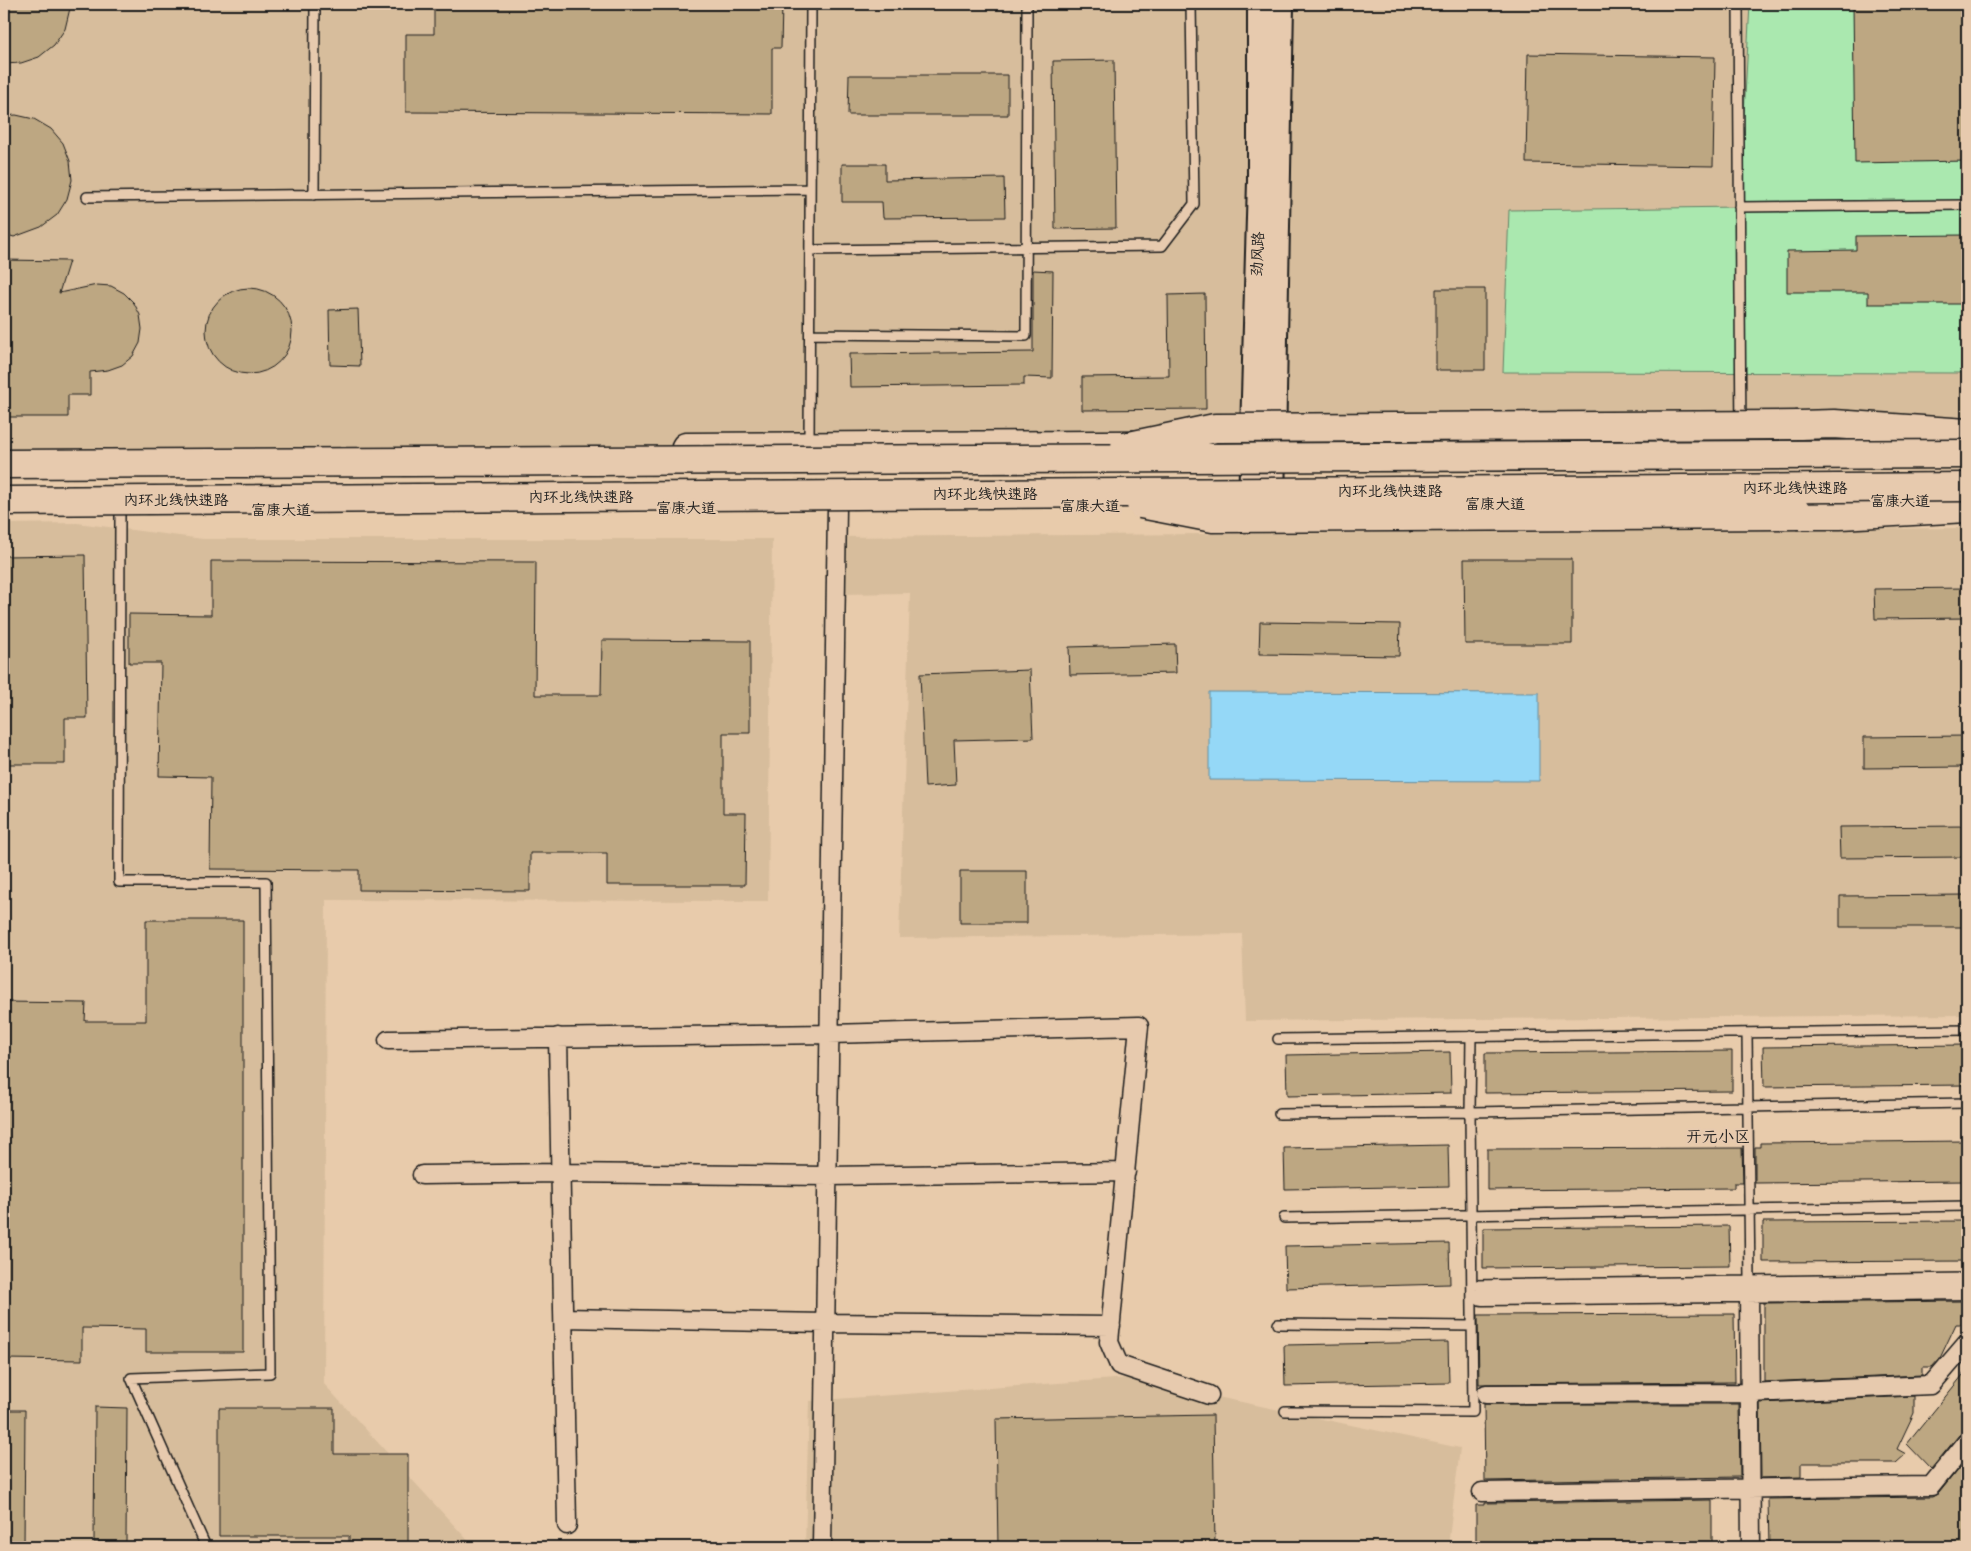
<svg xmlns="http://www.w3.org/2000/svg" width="1971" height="1551" font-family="Pangolin,'LXGW WenKai TC',sans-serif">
<rect width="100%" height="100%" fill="#e8cbab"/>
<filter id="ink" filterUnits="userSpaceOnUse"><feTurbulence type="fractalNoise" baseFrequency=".02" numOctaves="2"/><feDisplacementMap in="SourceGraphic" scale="10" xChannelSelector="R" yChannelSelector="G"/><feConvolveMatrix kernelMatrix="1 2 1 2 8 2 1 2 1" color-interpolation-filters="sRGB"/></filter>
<g filter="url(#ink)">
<path fill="#d7bd9c" d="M4,4h1963v466l-695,4v-30l-1268,8z
M77,523l126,16h569l-4,362 -442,-1 -2,484 150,163h-470v-1023z
M1967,528v487l-722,6 -3,-87 -343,4 11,-345 -74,1 1,-57z
M1128,1378l332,70 -12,99h-643l4,-146z"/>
<path fill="#aae8af" stroke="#638266" d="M1750,4h217v369l-464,-1 6,-162 230,-3z"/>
<path fill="#95d8f7" stroke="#658d9f" d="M1209,692l330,1v88l-330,-1z"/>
<path fill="#bda782" stroke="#1c1c1c" d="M4,4h67l-6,25 -11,16 -15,12 -18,6 -17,1z
M434,4h348l-1,44h-9v66l-366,-2v-78h28z
M1853,4h114v157l-112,2z
M1528,54l187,3 -2,109 -187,-3z
M1114,60l2,168 -61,1 -2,-168z
M849,75h159v40h-160z
M16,115l18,4 17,10 12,14 7,18 2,19 -5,19 -10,16 -16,12 -27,10 -10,-3v-118z
M842,164h43v16l119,-2 1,39 -122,1 -1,-16h-40z
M1967,235v56h-3v13h-96v-12h-81v-41l69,-1v-14z
M4,260l65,1 -10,32 38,-8 14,1 13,7 10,10 6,12 2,14 -2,14 -7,13 -11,9 -14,5 -18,2v23h-22v22h-64z
M1033,270l20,1 -1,107 -28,-1v8l-174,2 -1,-33 184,-2z
M206 331a43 43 0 1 1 86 0a43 43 0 1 1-86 0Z
M1436,289h49v81h-49z
M1205,294l1,115 -124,1v-33l87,-1 -1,-81z
M358,309l2,57 -30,-1 -1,-55z
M85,555l2,163h-22v46h-61v-208z
M1464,559h108v85h-107z
M211,561l325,1 -1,133h66l1,-55 148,1v92h-27v80h23l-1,72h-138v-32h-77v38l-171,-1v-20l-149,-1 1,-92 -52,-1 2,-113h-32v-49l82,1z
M1967,588v30l-92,1 -1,-30z
M1260,622l140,2 -1,32 -140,-2z
M1175,644l1,29 -106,2 -1,-28z
M1030,670l3,68 -79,2 2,45 -31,2 -5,-113z
M1967,736v31l-103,1v-31z
M1967,826v31l-127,1 -1,-31z
M960,871h67v52h-67z
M1967,895v32h-127v-31z
M146,920h97v432h-97v-23l-64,-1v32l-78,-1v-357l82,1 -1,18h61z
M1967,1045v40l-203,2 -1,-40z
M1732,1051v40l-247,2v-40z
M1450,1052l1,41 -164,3 -1,-41z
M1967,1141v40l-212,2v-36h5v-4z
M1448,1145l1,41 -164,3 -1,-41z
M1742,1148l1,35h-9v5l-247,2v-41z
M1967,1221v40l-204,1v-40z
M1729,1226l1,40 -247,2v-40z
M1449,1243l1,41 -164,4 -1,-42z
M1967,1301v23h-11l-16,34 -8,9h-10v8l-158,7v-79z
M1734,1314l1,68 -256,2 -1,-69z
M1448,1342l1,41 -164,3 -1,-41z
M1967,1370v62l-8,3 -28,34 -24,-25z
M1914,1396v17l-17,36 9,5 -10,9h-95v14l-40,1 -1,-75z
M1484,1404h255l1,73 -255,4z
M95,1407l32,1 -1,134h-32z
M219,1408h115v46h74v93h-59v-11h-130z
M4,1410h21l-1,137h-20z
M1213,1415l2,132h-217l-2,-128z
M1967,1458v89h-198l-1,-48 164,-2 7,-4z
M1712,1500v47h-236v-42h9v-2z"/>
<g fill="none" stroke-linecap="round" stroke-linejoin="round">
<g stroke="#1c1c1c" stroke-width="12">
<path id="lane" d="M1738,4l3,438
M314,195l1,-191
M87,197l723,-8
M1739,207l228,-2
M810,250l352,-4 32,-42 -3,-200
M811,334l215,2 1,-332
M809,443l2,-439
M120,511l-1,371h147l4,491 -139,5 75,169
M1747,1033l3,248
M1278,1039l689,-9
M1279,1114l191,-2 1,-76
M1284,1218l683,-12
M1472,1285l495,-7
M1278,1324l194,2
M1285,1411l188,1 -3,-300 497,-9"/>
</g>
<g stroke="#1c1c1c" stroke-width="21">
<path id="street" d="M558,1037l9,488
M388,1040l441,-6 310,-8 -30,316 10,23 90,30
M422,1175l139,-2 267,3 298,-4
M1749,1292l2,255
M1482,1296l485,-6
M564,1318l261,5 286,3
M1486,1394l263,-1 182,-8 36,-42
M1482,1492l449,-6 36,-44
M822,1547l15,-1040"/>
</g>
<g stroke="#1c1c1c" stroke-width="28">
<path id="secondary" d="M1251,505l9,-324v-177
M1272,505l9,-501"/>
</g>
<g stroke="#1c1c1c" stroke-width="31">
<path id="primary" d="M686,447l815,-4"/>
</g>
<g stroke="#1c1c1c" stroke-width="31">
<path id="highway" d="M1799,425l35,-1 133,9
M1800,515h40l127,-7"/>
</g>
<use href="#lane" stroke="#e7caae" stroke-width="9"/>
<use href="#street" stroke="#e7caae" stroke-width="18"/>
<use href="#secondary" stroke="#e7caae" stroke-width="24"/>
<use href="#primary" stroke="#e7caae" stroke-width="28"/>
<use href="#highway" stroke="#e7caae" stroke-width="28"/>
<g stroke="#1c1c1c" stroke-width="31" stroke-linecap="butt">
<path id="highway-bridge" d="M1125,447l90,-19 584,-3
M4,464l1963,-10
M4,501l1963,-14
M1141,504l72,14 587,-3"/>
</g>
<use href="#highway-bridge" stroke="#e7caae" stroke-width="28"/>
</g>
</g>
<g text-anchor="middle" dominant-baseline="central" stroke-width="5" stroke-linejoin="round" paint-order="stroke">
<g font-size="15" fill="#1c1c1c" stroke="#e7caae">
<text transform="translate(1258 254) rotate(-88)">劲风路</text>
<text x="1795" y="488">内环北线快速路</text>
<text x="1390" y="491">内环北线快速路</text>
<text x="985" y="494">内环北线快速路</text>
<text x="581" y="497">内环北线快速路</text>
<text x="176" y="500">内环北线快速路</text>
<text x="1900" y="501">富康大道</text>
<text x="1495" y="504">富康大道</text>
<text x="1090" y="506">富康大道</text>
<text x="686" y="508">富康大道</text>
<text x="281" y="510">富康大道</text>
</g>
<g font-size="16" fill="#1c1c1c" stroke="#e7caae">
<text x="1718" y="1137">开元小区</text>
</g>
</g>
<rect width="1971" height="1551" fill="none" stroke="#e7caae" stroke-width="20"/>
<rect x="10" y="10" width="1951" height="1531" fill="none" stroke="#1c1c1c" stroke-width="2" filter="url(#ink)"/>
</svg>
